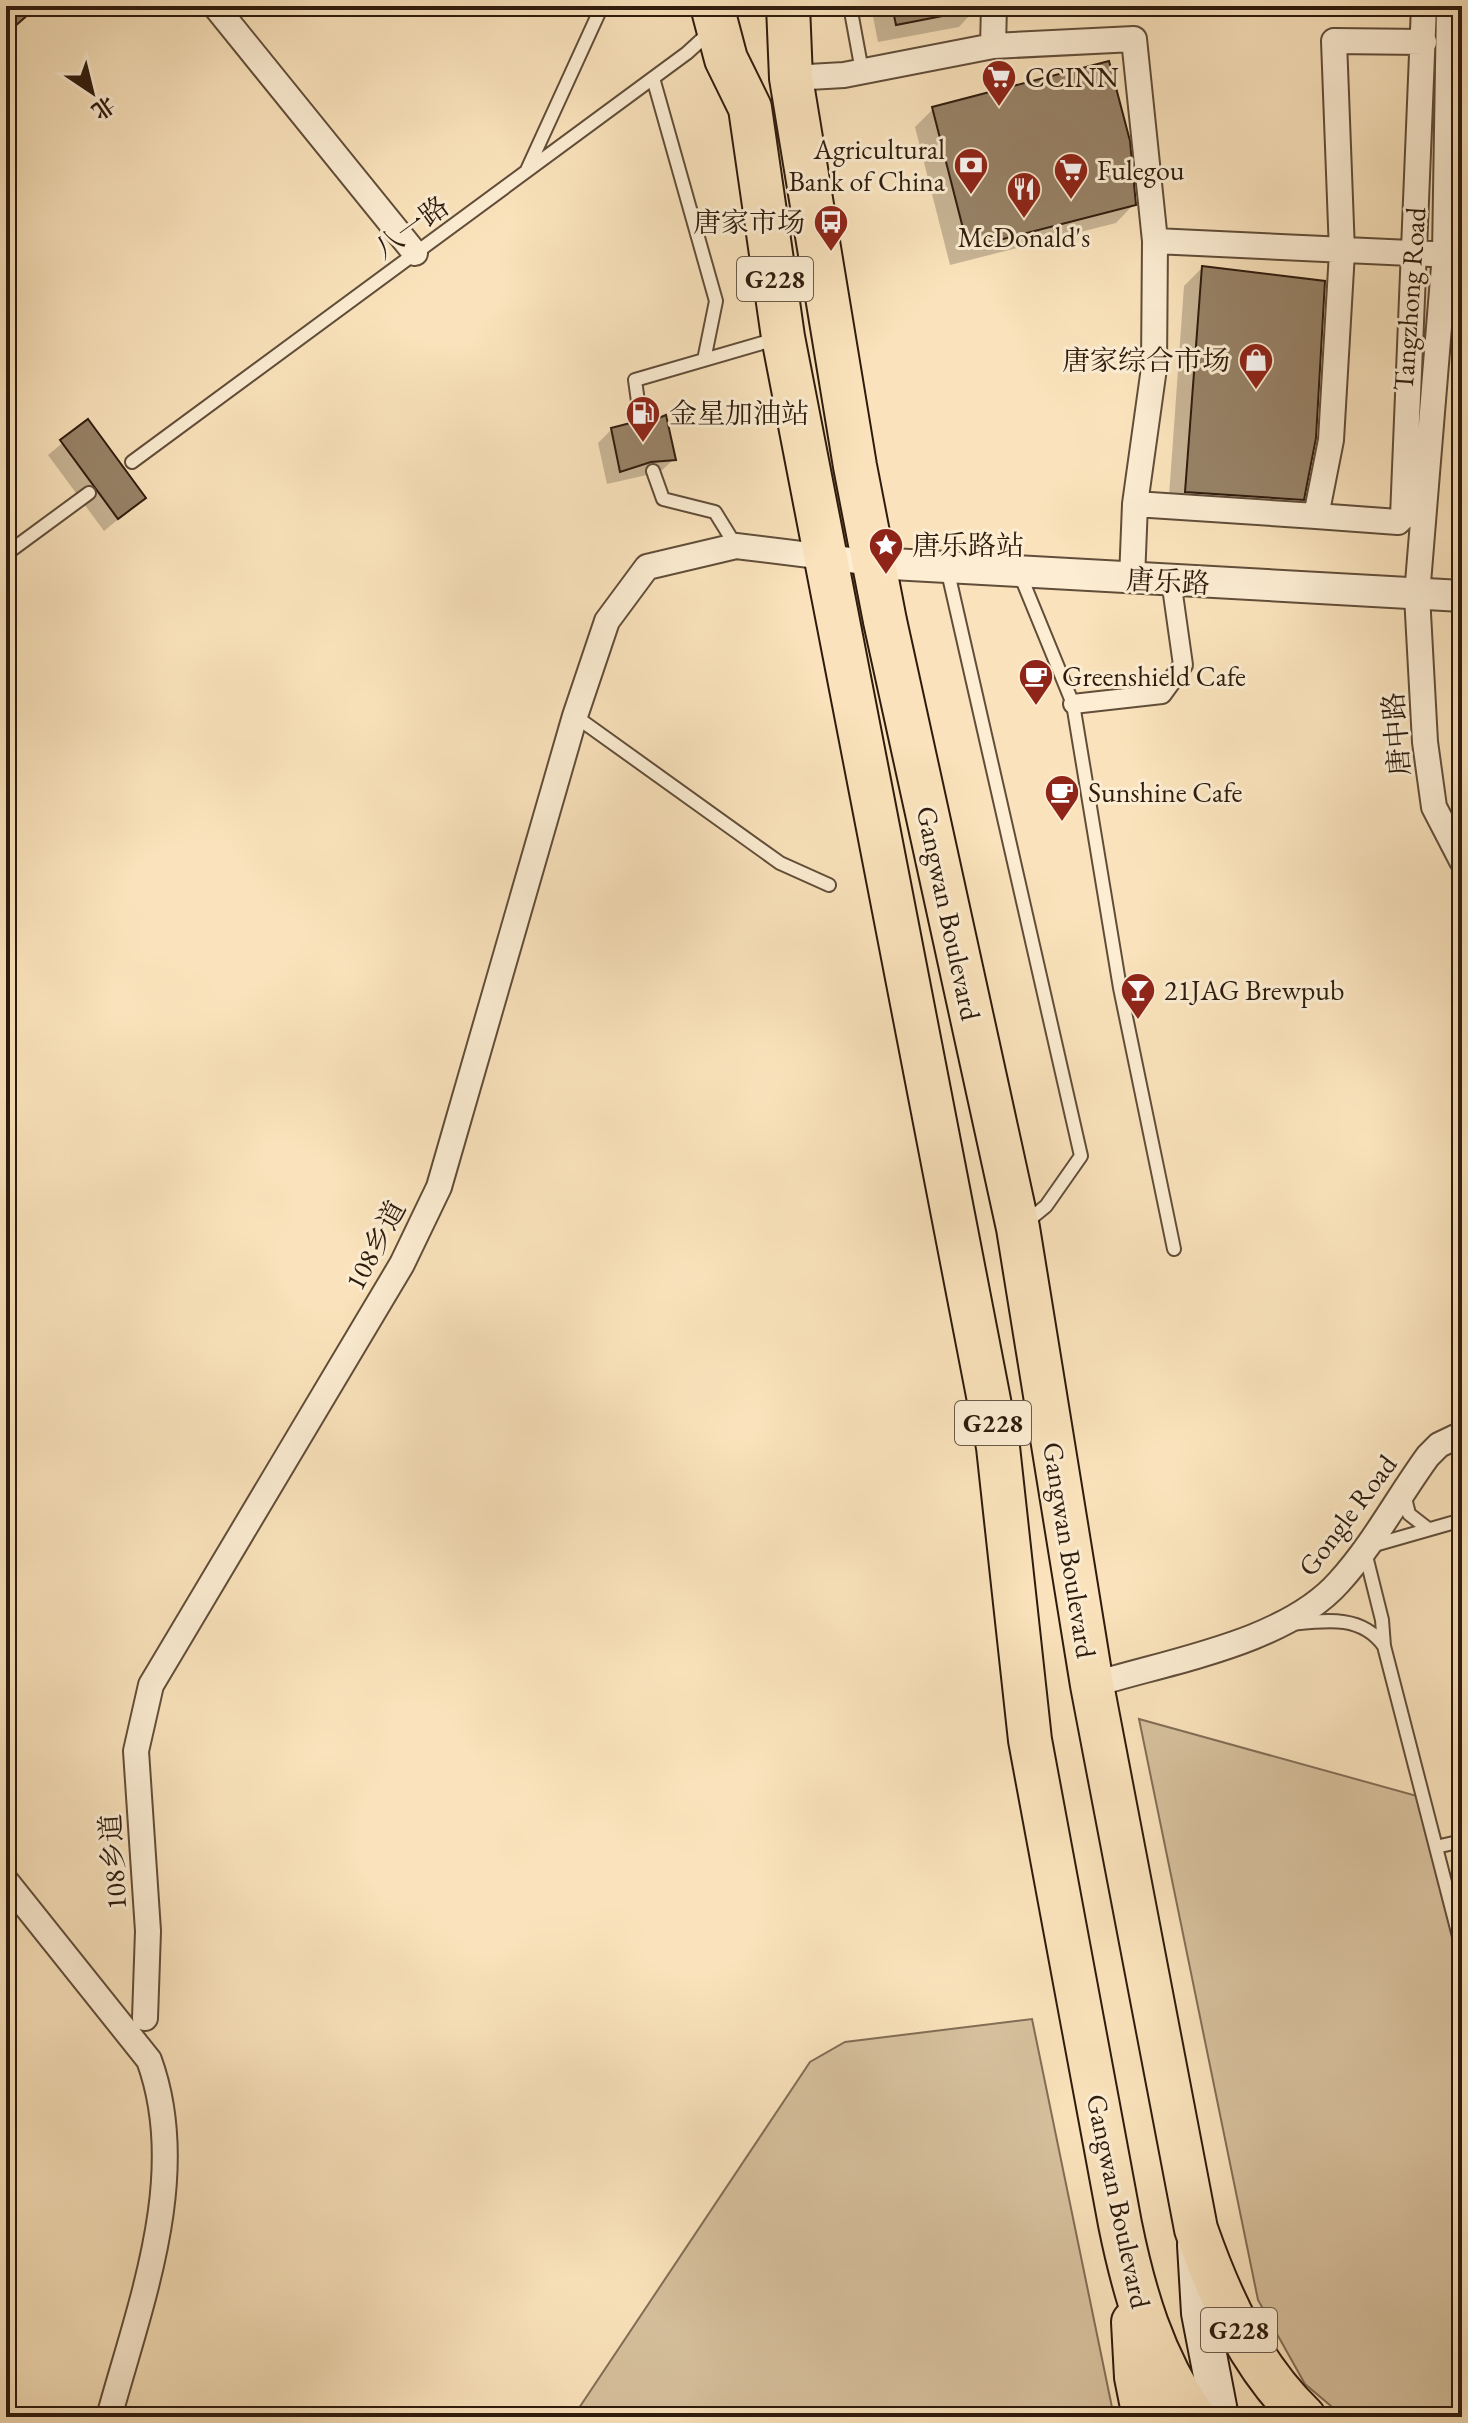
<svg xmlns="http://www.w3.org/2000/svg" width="1468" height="2423" font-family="'EB Garamond','Noto Serif SC',serif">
<rect width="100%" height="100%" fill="#fae3bc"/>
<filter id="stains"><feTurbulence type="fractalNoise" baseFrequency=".0025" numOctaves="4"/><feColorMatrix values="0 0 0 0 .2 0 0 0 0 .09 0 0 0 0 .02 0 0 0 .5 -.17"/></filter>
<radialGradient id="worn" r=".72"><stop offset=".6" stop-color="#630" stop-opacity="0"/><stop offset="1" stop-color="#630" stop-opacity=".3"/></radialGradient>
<path fill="#d7c19e" stroke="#826e56" stroke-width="2" d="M1139,1719l278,77 45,173v448h-118l-39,-33 -47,-84z
M1032,2019l82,398h-541l237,-355 35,-20z"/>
<path fill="#0003" d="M871,6h107l-19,21 -81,15z
M933,109l201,95 -18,19 -166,42 -35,-138z
M1202,268l100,231 -18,18 -116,-7 16,-224z
M88,422l56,76 -40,33 -56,-76z
M612,429l62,30 -14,13 -53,12 -9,-41z"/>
<path fill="#988368" stroke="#2e1b0d" stroke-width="2" d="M6,6h32l-32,28z
M892,6h60l1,8 -57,11z
M1109,61l21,80 6,64 -168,43 -36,-141z
M1202,266l123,15 -9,157 -12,62 -119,-8z
M666,415l10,45 -25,2 -31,10 -9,-44 23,-6 8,3z
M88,419l58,79 -28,21 -58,-79z"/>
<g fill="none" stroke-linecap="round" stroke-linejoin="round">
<g stroke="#614d39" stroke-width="16">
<path id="service" d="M850,6l12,65
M653,78l63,223 -12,59
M527,170l75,-164
M640,416l-5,-36 141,-41
M132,462l555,-409 23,-21
M653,471l10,28 52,13 21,34
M6,554l83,-61
M947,568l134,588 -35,50 -22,18
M1019,572l54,132 47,284 54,261
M575,716l205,147 49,22
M1404,1494l5,20 18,14
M1462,1520l-98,28 18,72 2,26 78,302
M1292,1624c35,-4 70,-9 92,22
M1436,1847l26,-6"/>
</g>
<g stroke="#614d39" stroke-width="22">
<path id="pedestrian" d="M1073,704l89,-10 21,-29 -12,-85"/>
</g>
<g stroke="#614d39" stroke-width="28">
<path id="minor" d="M215,6l200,247
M1449,6l-4,248 -28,341 8,147 9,65 28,54
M993,46l1,-40
M791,78l53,-3 149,-29 141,-7 21,202 -1,127 -19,136 -3,75
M1155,241l277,13
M1135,504l181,12 15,-76 11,-188 -8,-211 90,1
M1316,516l82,6 5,-5 21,-511
M1092,1685c77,-24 193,-42 247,-103 34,-37 59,-85 89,-126l11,-11 23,-11
M6,1881l143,179c42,115 -9,244 -40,357
M145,2018l3,-87 -12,-180 15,-66 251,-421 37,-77 136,-471 32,-95 40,-54 89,-21 138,17"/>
</g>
<g stroke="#614d39" stroke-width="34">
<path id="tertiary" d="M874,563l588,33"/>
</g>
<g stroke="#2e1b0d" stroke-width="40">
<path id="secondary" d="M1196,2245l4,68 20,104"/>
</g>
<g stroke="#2e1b0d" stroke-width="46">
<path id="trunk" d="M712,6l14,53 24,49 33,229 215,1110 32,293 90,484c14,69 33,134 74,193
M788,6l3,72 64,388 30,155 133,607 74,457 104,544c24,69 55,137 108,188
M1133,2322l3,55 8,40"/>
</g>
<use href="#service" stroke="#fcedd3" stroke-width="12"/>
<use href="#pedestrian" stroke="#fcedd3" stroke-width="18"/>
<use href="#minor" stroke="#fcedd3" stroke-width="24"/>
<use href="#tertiary" stroke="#fcedd3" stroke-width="30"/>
<use href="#secondary" stroke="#fcedd3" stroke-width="36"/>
<use href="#trunk" stroke="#fae3bc" stroke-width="42"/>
</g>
<defs>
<g id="supermarket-pin" transform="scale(1.8)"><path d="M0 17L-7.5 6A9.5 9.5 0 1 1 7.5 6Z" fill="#8f2418" stroke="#fcedd3"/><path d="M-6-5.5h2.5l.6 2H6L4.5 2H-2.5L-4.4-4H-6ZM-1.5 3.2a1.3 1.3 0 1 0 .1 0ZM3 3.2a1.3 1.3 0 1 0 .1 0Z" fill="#fff"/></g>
<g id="bank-pin" transform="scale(1.8)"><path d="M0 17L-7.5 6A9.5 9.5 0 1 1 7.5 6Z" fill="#8f2418" stroke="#fcedd3"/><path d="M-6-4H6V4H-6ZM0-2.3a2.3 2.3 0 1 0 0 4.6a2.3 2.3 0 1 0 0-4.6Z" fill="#fff"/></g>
<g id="restaurant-pin" transform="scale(1.8)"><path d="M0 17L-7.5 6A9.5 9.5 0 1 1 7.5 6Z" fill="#8f2418" stroke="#fcedd3"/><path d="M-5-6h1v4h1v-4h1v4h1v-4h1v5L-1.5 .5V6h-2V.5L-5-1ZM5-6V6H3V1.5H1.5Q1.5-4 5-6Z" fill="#fff"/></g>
<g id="bus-pin" transform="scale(1.8)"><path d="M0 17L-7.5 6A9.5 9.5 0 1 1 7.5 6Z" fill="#8f2418" stroke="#fcedd3"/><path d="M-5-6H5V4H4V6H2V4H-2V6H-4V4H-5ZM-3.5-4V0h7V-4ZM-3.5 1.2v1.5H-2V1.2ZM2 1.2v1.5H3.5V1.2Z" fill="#fff"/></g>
<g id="shop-pin" transform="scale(1.8)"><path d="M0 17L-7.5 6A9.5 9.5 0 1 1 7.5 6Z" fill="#8f2418" stroke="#fcedd3"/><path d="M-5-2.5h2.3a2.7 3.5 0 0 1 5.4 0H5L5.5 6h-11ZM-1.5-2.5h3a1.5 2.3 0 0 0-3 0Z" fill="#fff"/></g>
<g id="fuel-pin" transform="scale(1.8)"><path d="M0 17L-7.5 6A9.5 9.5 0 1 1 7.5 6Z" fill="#8f2418" stroke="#fcedd3"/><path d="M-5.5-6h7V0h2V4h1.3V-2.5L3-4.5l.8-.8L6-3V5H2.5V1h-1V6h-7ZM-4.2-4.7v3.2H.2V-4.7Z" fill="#fff"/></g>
<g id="sight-pin" transform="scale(1.8)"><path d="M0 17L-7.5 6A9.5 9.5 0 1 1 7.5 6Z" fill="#8f2418" stroke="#fcedd3"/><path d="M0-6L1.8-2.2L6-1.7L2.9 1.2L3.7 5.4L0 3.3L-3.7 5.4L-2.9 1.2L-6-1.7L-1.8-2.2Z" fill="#fff"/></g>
<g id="cafe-pin" transform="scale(1.8)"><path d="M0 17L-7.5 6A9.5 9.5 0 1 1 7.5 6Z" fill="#8f2418" stroke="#fcedd3"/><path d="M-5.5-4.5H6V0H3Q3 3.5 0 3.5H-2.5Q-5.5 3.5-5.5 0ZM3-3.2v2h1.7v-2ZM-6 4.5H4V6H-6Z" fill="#fff"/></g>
<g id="bar-pin" transform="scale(1.8)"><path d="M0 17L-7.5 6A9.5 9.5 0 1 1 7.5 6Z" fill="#8f2418" stroke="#fcedd3"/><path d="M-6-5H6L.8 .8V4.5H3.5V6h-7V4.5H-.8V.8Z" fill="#fff"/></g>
</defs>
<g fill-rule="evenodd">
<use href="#supermarket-pin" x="999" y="77"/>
<use href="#bank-pin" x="971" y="165"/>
<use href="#supermarket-pin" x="1071" y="170"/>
<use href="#restaurant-pin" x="1024" y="189"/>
<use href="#bus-pin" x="831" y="222"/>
<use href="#shop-pin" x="1256" y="360"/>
<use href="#fuel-pin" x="643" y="413"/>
<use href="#sight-pin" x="886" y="545"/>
<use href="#cafe-pin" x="1036" y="676"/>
<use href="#cafe-pin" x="1062" y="792"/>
<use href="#bar-pin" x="1138" y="990"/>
</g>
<g text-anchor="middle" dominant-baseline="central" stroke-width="6" stroke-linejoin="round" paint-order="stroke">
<g fill="#fcedd3" stroke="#6c5a48" stroke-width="2">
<rect x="737" y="257" width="76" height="44" rx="6"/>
<rect x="955" y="1401" width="76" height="44" rx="6"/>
<rect x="1201" y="2308" width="76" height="44" rx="6"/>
</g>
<g font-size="26" font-weight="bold" fill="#2e1b0d">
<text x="775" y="279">G228</text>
<text x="993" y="1423">G228</text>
<text x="1239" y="2330">G228</text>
</g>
<g font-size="28" fill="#2e1b0d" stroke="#fcedd3" text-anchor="start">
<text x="1025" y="77">CCINN</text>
<text x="945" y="149" text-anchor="end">Agricultural<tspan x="945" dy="32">Bank of China</tspan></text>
<text x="1097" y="170">Fulegou</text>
<text x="805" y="222" text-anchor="end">唐家市场</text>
<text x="1024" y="237" text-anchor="middle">McDonald's</text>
<text x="1230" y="360" text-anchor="end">唐家综合市场</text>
<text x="669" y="413">金星加油站</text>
<text x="912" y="545">唐乐路站</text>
<text x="1062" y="676">Greenshield Cafe</text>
<text x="1088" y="792">Sunshine Cafe</text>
<text x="1164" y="990">21JAG Brewpub</text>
</g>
<g font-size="28" fill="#2e1b0d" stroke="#fcedd3">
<text transform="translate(411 227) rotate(-36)">八一路</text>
<text transform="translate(1409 299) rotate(-86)">Tangzhong Road</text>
<text transform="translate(1168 581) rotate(3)">唐乐路</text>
<text transform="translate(1396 734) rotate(-95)">唐中路</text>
<text transform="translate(949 913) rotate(78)">Gangwan Boulevard</text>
<text transform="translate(375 1245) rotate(-62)">108乡道</text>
<text transform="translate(1347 1515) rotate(-53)">Gongle Road</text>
<text transform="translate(1070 1550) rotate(81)">Gangwan Boulevard</text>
<text transform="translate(113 1862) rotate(-94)">108乡道</text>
<text transform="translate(1119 2201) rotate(78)">Gangwan Boulevard</text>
</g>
</g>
<rect width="1468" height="2423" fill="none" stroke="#fae3bc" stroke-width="32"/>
<rect x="8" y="8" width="1452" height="2407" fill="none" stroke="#2e1b0d" stroke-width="4"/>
<rect x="16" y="16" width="1436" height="2391" fill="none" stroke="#2e1b0d" stroke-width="2"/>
<g transform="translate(92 92) rotate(145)" stroke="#fcedd3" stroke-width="6" paint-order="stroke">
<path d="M0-6L14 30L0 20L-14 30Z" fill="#2e1b0d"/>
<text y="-12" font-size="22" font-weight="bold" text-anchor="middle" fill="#2e1b0d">北</text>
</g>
<rect width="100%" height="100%" filter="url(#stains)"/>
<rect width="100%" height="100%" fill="url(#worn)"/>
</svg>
